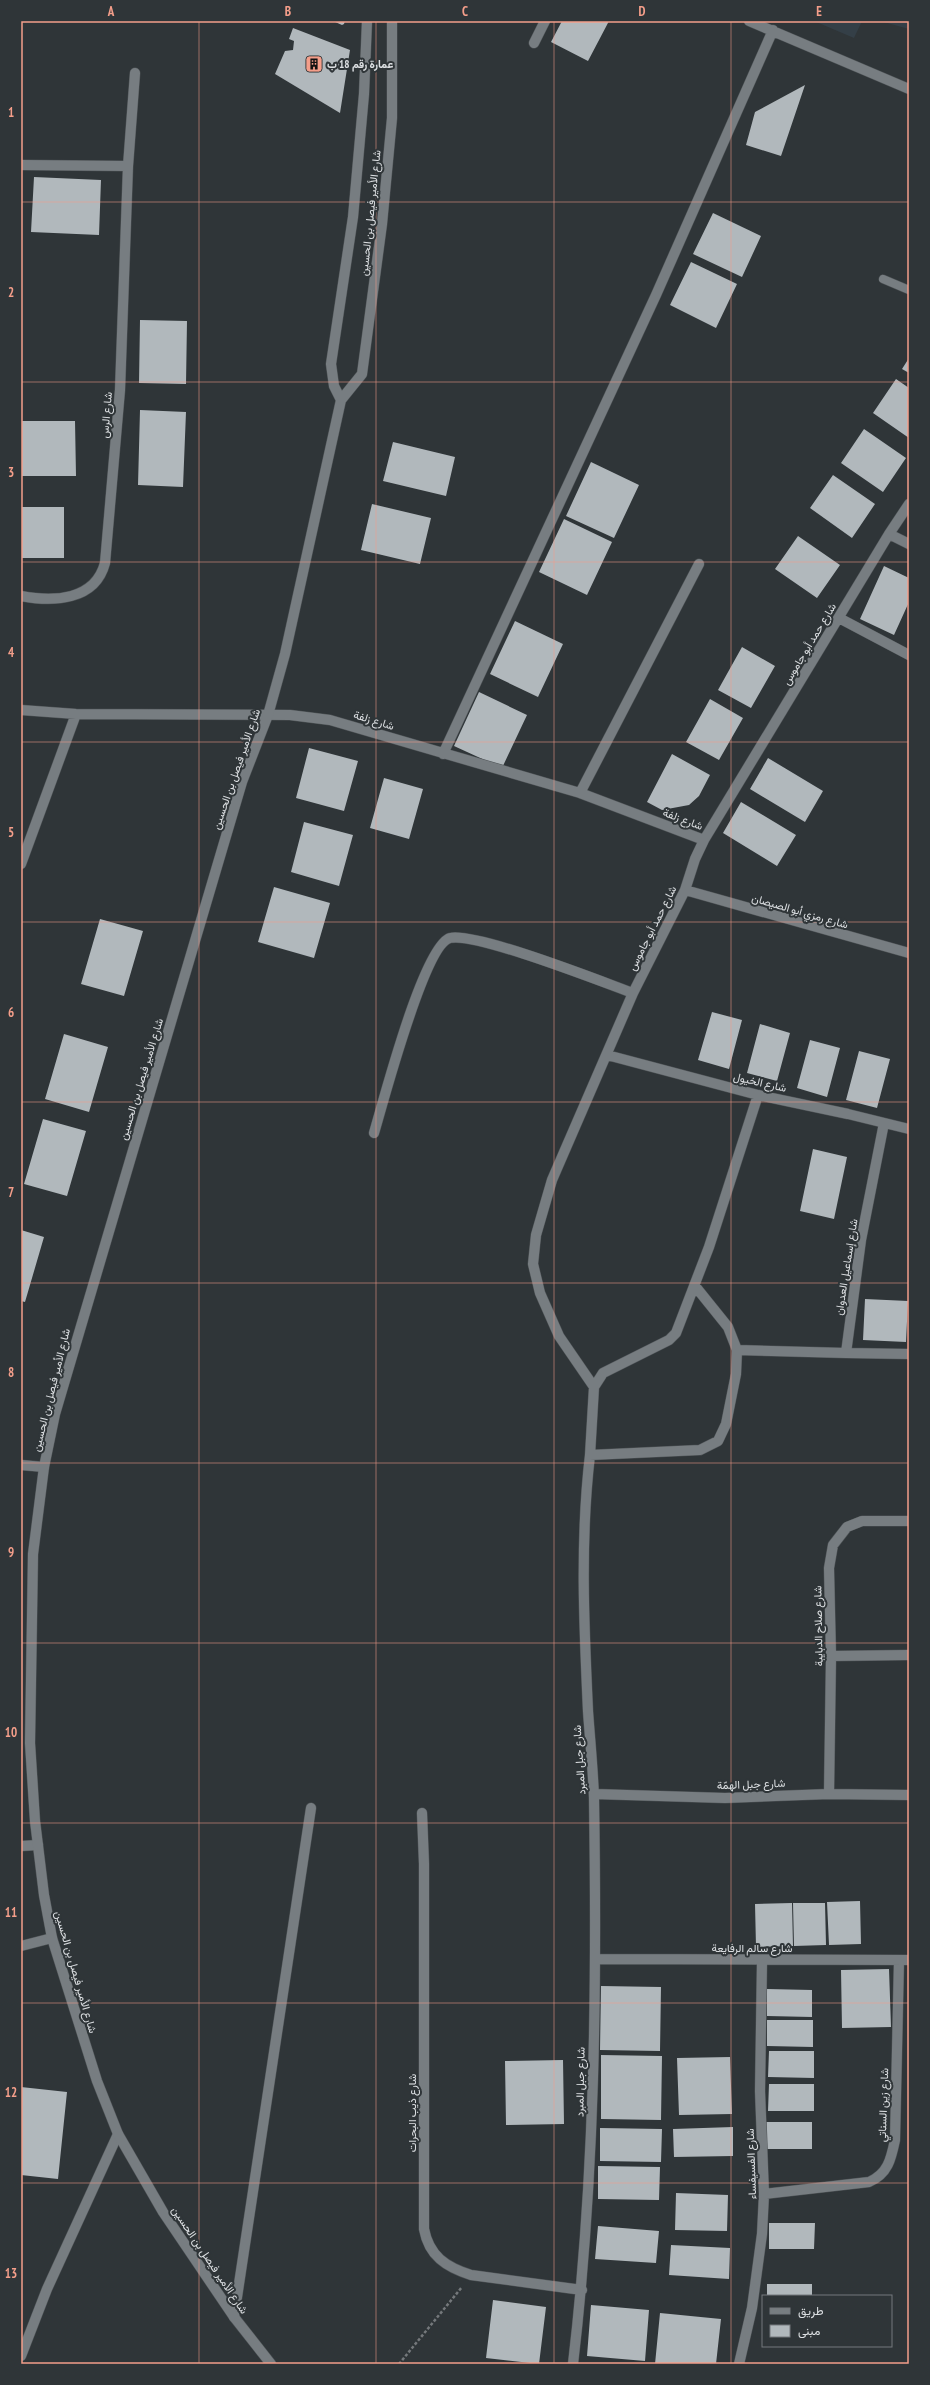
<svg xmlns="http://www.w3.org/2000/svg" width="930" height="2385" font-family="'PT Sans Narrow',Vazirmatn,sans-serif">
<rect width="100%" height="100%" fill="#2f3538"/>
<path fill="#343f47" d="M814,21h48l-8,17z
M880,21h29v8z"/>
<path fill="#b1b8bc" d="M333,21h12l-1,3 -2,1z
M562,21h47l-21,40 -37,-19z
M293,28l57,22 -10,63 -65,-39 10,-23 8,-1 1,-9 -5,-2z
M805,85l-24,71 -35,-11 9,-33z
M34,177l67,3 -2,55 -68,-3z
M713,213l48,23 -19,41 -49,-23z
M691,262l46,22 -21,44 -46,-23z
M140,320l47,1 -1,63 -47,-1z
M909,358v15l-7,-4z
M896,379l13,9v50l-36,-25z
M140,410l46,2 -3,75 -45,-2z
M21,421h54l1,55h-55z
M864,429l42,29 -23,34 -42,-29z
M393,442l62,15 -9,39 -63,-15z
M591,462l48,23 -25,53 -48,-22z
M833,475l42,29 -23,34 -42,-30z
M372,504l59,14 -11,46 -59,-14z
M21,507h43v51h-43z
M564,519l48,23 -25,53 -48,-23z
M798,536l42,29 -23,33 -42,-29z
M884,566l25,12v24l-15,33 -34,-16z
M515,621l48,23 -25,53 -48,-23z
M742,647l33,19 -24,42 -33,-18z
M479,692l48,23 -25,53 -48,-22z
M710,699l33,19 -24,42 -33,-18z
M309,748l49,13 -14,50 -48,-13z
M672,754l38,21 -11,21 -10,9 -27,5 -15,-8z
M768,758l55,33 -18,31 -55,-33z
M384,778l39,11 -14,50 -39,-11z
M741,802l55,33 -19,31 -54,-33z
M304,822l49,13 -14,51 -48,-14z
M274,887l56,16 -16,55 -56,-16z
M100,919l43,12 -19,65 -43,-12z
M712,1012l30,8 -13,49 -31,-9z
M760,1024l30,9 -13,48 -30,-8z
M64,1034l44,13 -19,65 -44,-13z
M810,1040l30,8 -13,49 -30,-9z
M859,1051l31,8 -13,49 -31,-8z
M43,1119l43,12 -19,65 -43,-12z
M813,1149l34,8 -13,62 -34,-8z
M21,1230l23,7 -19,65 -4,-1z
M865,1299l43,2 -2,41 -43,-2z
M860,1901l1,43 -32,1 -2,-43z
M792,1903l1,43 -37,1 -1,-43z
M793,1903h32l1,42 -32,1z
M889,1969l2,58 -49,1 -1,-58z
M601,1986l60,1 -1,64 -60,-1z
M767,1989l45,1v27l-45,-1z
M767,2020h46v27l-46,-1z
M769,2051h45v27l-46,-1z
M601,2055l61,1 -1,64 -60,-1z
M730,2057l2,57 -53,1 -2,-57z
M563,2060l1,64 -58,1 -1,-64z
M769,2084h45v27h-46z
M21,2087l46,5 -9,87 -37,-4z
M766,2122h46v27h-46z
M733,2127v29l-59,1 -1,-28z
M600,2128l62,1 -1,33 -61,-1z
M598,2166l62,1 -1,33 -61,-1z
M676,2193l52,2 -1,36 -52,-1z
M769,2223h46l-1,26h-45z
M598,2226l61,5 -3,32 -61,-4z
M671,2245l59,3 -1,31 -60,-4z
M767,2284h45v12h-45z
M493,2300l53,7 -7,57 -53,-6z
M591,2305l58,5 -4,51 -58,-5z
M660,2313l61,6 -5,45h-61z"/>
<g fill="none" stroke-linecap="round" stroke-linejoin="round">
<g stroke="#4e5356" stroke-width="9">
<path id="lane" d="M883,279l26,11"/>
</g>
<g stroke="#4e5356" stroke-width="11">
<path id="street" d="M749,21l160,68
M534,43l11,-22
M21,165l107,1
M889,534l20,10
M21,596c32,6 74,5 84,-33l15,-173 8,-224 7,-93
M839,618l70,37
M21,710l55,4 214,1 40,5 250,73 124,47
M443,754l213,-459 117,-265
M580,793l119,-229
M21,864l55,-150
M685,890l224,63
M607,1055l151,40 90,19 61,15
M884,1123l-23,117 -15,113 63,1
M374,1133c9,-30 50,-188 76,-195 26,-6 150,43 183,55
M737,1350l109,3
M594,1387l-35,-51 -19,-43 -7,-29 3,-29 16,-55 81,-187 52,-103 10,-31 9,-19 185,-306 20,-30
M590,1455l4,-68 9,-14 66,-33 7,-7 33,-86 49,-152
M21,1465l23,2
M831,1656l78,-1
M594,1794l131,4 104,-4 80,1
M829,1794l2,-138 -2,-88 4,-23 14,-18 15,-6h47
M422,1813l2,51v365c5,27 22,38 47,46l111,15
M21,1846l17,-1
M21,1946l31,-8
M595,1959l314,1
M764,2194l105,-12c19,-8 22,-23 26,-42l4,-180
M234,2317l77,-509
M21,2356l26,-67 71,-155
M573,2364c22,-188 24,-377 21,-566 -1,-29 -4,-58 -6,-87 -4,-85 -8,-171 2,-256l110,-5 18,-9 8,-17 10,-50 1,-24 -9,-23 -33,-41
M739,2364l13,-56 10,-74 2,-40 -4,-103 2,-130"/>
</g>
<g stroke="#4e5356" stroke-width="11">
<path id="secondary" d="M341,400l-7,-14 -3,-22 22,-147 11,-123 3,-73
M271,2364l-37,-47 -71,-105 -45,-78 -21,-53 -45,-143 -8,-43 -9,-74 -5,-78 3,-189 11,-87 11,-53 187,-632 26,-67 17,-61 56,-254 21,-26 20,-150 10,-106v-97"/>
</g>
<path stroke="#74787b" stroke-width="2.5" stroke-dasharray="3 2" stroke-linecap="butt" d="M399,2364l63,-77"/>
<use href="#lane" stroke="#777d81" stroke-width="8"/>
<use href="#street" stroke="#777d81" stroke-width="10"/>
<use href="#secondary" stroke="#777d81" stroke-width="10"/>
</g>
<path fill="none" stroke="#f49e8a" stroke-width="1" stroke-opacity="0.55" d="M199,21v2343M376,21v2343M554,21v2343M731,21v2343M21,202h888M21,382h888M21,562h888M21,742h888M21,922h888M21,1102h888M21,1283h888M21,1463h888M21,1643h888M21,1823h888M21,2003h888M21,2183h888"/>
<defs>
<g id="building-square" transform="scale(0.9)"><rect x="-9" y="-9" width="18" height="18" rx="4" fill="#f49e8a" stroke="#2f3538"/><path d="M-4-6H4V6H1V3H-1V6H-4ZM-2.5-4.3h1.7v1.8h-1.7ZM.8-4.3h1.7v1.8H.8ZM-2.5-1h1.7V.8h-1.7ZM.8-1h1.7V.8H.8Z" fill="#111"/></g>
</defs>
<g fill-rule="evenodd">
<use href="#building-square" x="314" y="64"/>
</g>
<g text-anchor="middle" dominant-baseline="central" stroke-width="4" stroke-linejoin="round" paint-order="stroke">
<g font-size="11" font-weight="bold" fill="#dde0e3" stroke="#2f3538" text-anchor="start">
<text x="327" y="64">عمارة رقم 18 ب</text>
</g>
<g font-size="11" fill="#dde0e3" stroke="#2f3538">
<text transform="translate(370 213) rotate(-84)">شارع الأمير فيصل بن الحسين</text>
<text transform="translate(106 415) rotate(-85)">شارع الرس</text>
<text transform="translate(809 644) rotate(-59)">شارع حمد أبو جاموس</text>
<text transform="translate(374 720) rotate(17)">شارع زلفة</text>
<text transform="translate(236 769) rotate(-71)">شارع الأمير فيصل بن الحسين</text>
<text transform="translate(683 819) rotate(21)">شارع زلفة</text>
<text transform="translate(800 911) rotate(16)">شارع رمزي أبو الصيصان</text>
<text transform="translate(652 928) rotate(-63)">شارع حمد أبو جاموس</text>
<text transform="translate(141 1079) rotate(-73)">شارع الأمير فيصل بن الحسين</text>
<text transform="translate(760 1082) rotate(13)">شارع الخيول</text>
<text transform="translate(846 1267) rotate(-81)">شارع إسماعيل العدوان</text>
<text transform="translate(51 1390) rotate(-76)">شارع الأمير فيصل بن الحسين</text>
<text transform="translate(818 1626) rotate(-91)">شارع صلاح الدبايبة</text>
<text transform="translate(579 1760) rotate(-94)">شارع جبل المبرد</text>
<text transform="translate(751 1784) rotate(-2)">شارع جبل الهمّة</text>
<text x="752" y="1948">شارع سالم الرفايعة</text>
<text transform="translate(76 1972) rotate(74)">شارع الأمير فيصل بن الحسين</text>
<text transform="translate(580 2082) rotate(-89)">شارع جبل المبرد</text>
<text transform="translate(883 2105) rotate(-88)">شارع زين السناتي</text>
<text transform="translate(412 2113) rotate(-90)">شارع ذيب البحرات</text>
<text transform="translate(751 2164) rotate(-92)">شارع الفسيفساء</text>
<text transform="translate(210 2260) rotate(56)">شارع الأمير فيصل بن الحسين</text>
</g>
</g>
<rect width="930" height="2385" fill="none" stroke="#2f3538" stroke-width="44"/>
<rect x="762" y="2295" width="130" height="52" fill="#2f3538" stroke="#75797c"/>
<rect x="770" y="2308" width="20" height="6" fill="#777d81" stroke="#75797c"/>
<text x="798" y="2315" font-size="12" fill="#dde0e3">طريق</text>
<rect x="770" y="2325" width="20" height="12" fill="#b1b8bc" stroke="#75797c"/>
<text x="798" y="2335" font-size="12" fill="#dde0e3">مبنى</text>
<rect x="22" y="22" width="886" height="2341" fill="none" stroke="#f49e8a" stroke-width="1.5"/>
<g font-size="13" text-anchor="middle" font-weight="bold" fill="#f49e8a">
<text x="111" y="16">A</text>
<text x="288" y="16">B</text>
<text x="465" y="16">C</text>
<text x="642" y="16">D</text>
<text x="819" y="16">E</text>
<text x="11" y="117">1</text>
<text x="11" y="297">2</text>
<text x="11" y="477">3</text>
<text x="11" y="657">4</text>
<text x="11" y="837">5</text>
<text x="11" y="1017">6</text>
<text x="11" y="1197">7</text>
<text x="11" y="1377">8</text>
<text x="11" y="1557">9</text>
<text x="11" y="1737">10</text>
<text x="11" y="1917">11</text>
<text x="11" y="2097">12</text>
<text x="11" y="2278">13</text>
</g>
</svg>
